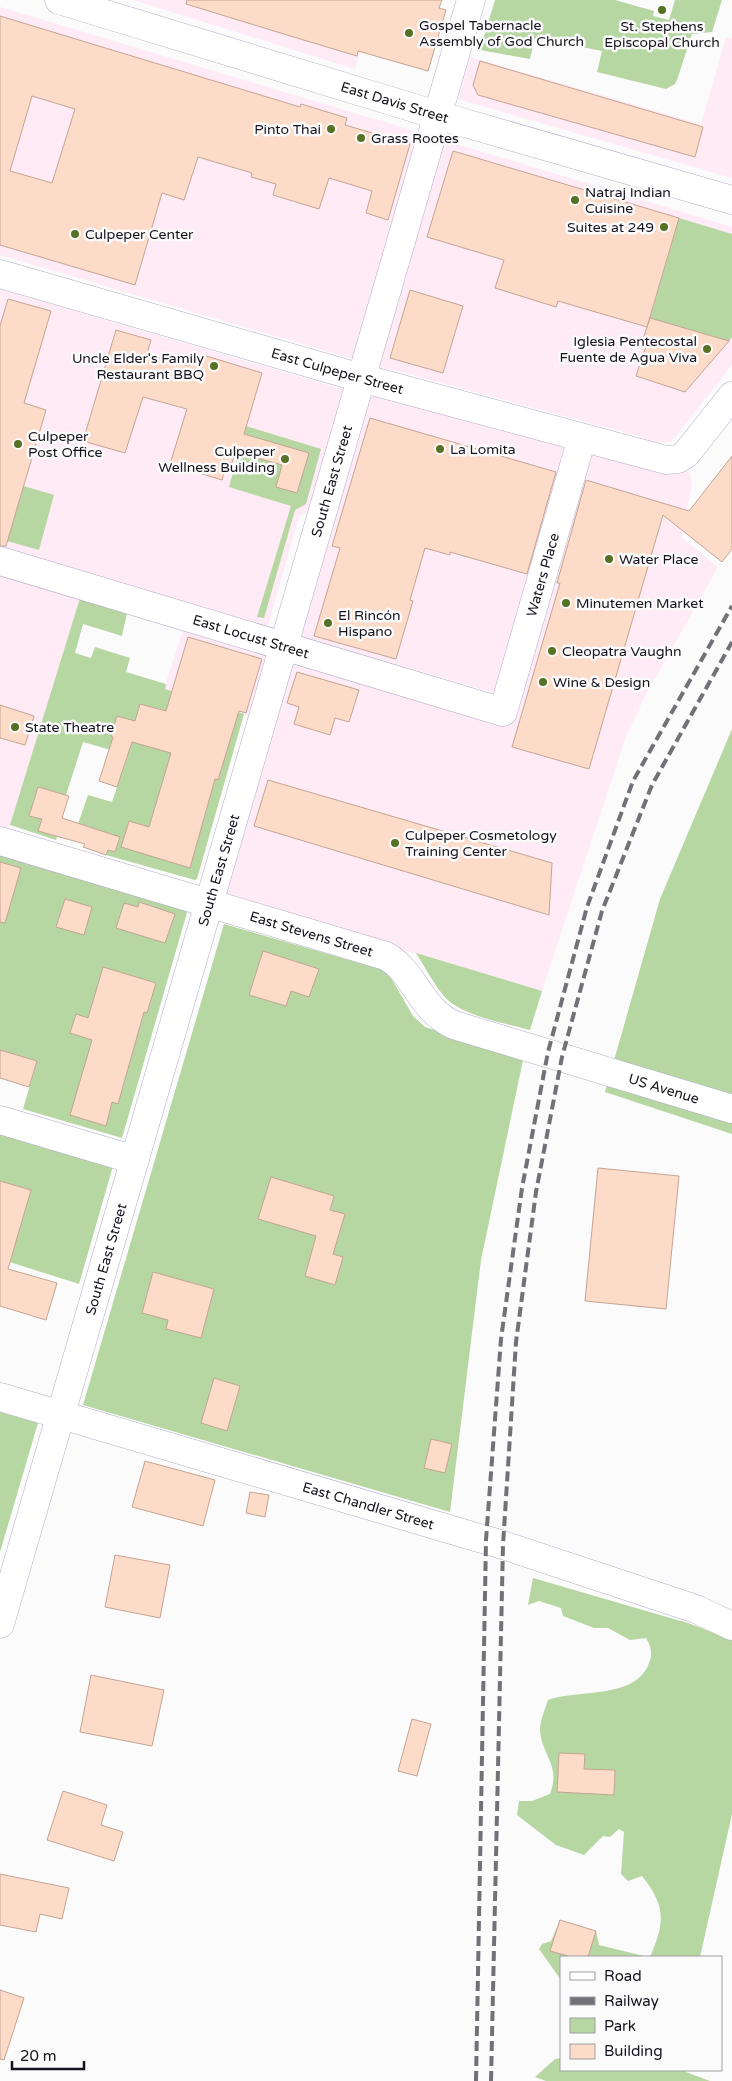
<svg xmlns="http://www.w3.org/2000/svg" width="732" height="2081" font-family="'Varela Round',sans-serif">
<rect width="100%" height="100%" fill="#fbfbfb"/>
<path fill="#feebf5" d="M133,0h243l-21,69z
M0,7l418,125 -65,227 -353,-104z
M726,37l6,1v140l-274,-79 12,-42 231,67z
M443,140l289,87v138l-61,77 -18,1 -11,-6 -268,-72z
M0,289l345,101 -34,120 -12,6 -32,113 -267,-81z
M368,393l201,54 -74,246 -198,-57z
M590,453l98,14 4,17 -11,53 37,30 -73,129 -20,43 -83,252 -319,-94 67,-233 218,63z
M0,574l80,24 -72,234 -8,-3z
M183,630l85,26 -17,60 -87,-27z"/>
<path fill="#b6d6a2" d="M495,0h120l39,11 -1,5 16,4 6,-20h47l-10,32 -20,2 -15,46 -2,4 -9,5 -69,-17 5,-21 -67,-13 -5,21 -50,-9z
M679,218l53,16v103l-3,4 -79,-23z
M246,426l75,23 -15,55 -11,6 -31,108 -7,-1 34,-111 -62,-19z
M0,479l54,16 -15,55 -32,-9z
M80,598l47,15 -5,23 -39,-12 -8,29 16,5 4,-11 35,11 -4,14 40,12 -1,5 79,25 -47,165 -2,1 -89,-25 -28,-31 10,-29 24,7 16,-47 -45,-13 -17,53 -28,-8 -9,29 13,3 -3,12 18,5 -1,4 -46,-15z
M732,729v405l-127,-42 55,-193z
M0,854l188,55 -66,229 -99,-29 14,-48 -37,-11z
M224,924l163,47 26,45 12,11 98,33 -42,200 -31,252 -367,-107z
M416,953l126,38 -12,39c-25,-7 -69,-14 -86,-34 -11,-13 -19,-29 -28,-43z
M0,1133l113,33 -34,118 -79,-25z
M0,1412l38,11 -38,129z
M533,1578l158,46 41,16v174l-32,143h-50c15,-34 16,-51 -8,-81l-14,5 -7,-7 3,-42 -5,-3 -9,8 -7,-1 -19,19 -28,-10 -39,-30 2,-14h13l18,-7c11,-30 -8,-37 -10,-64 0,-9 5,-21 8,-30 29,-11 88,0 101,-37 4,-9 2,-17 -3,-25l-16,2 -22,-12h-14l-31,-12 -2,-8 -22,-7 -11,4z
M560,1920l36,11 3,14 49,12h-87v23l-22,-31 3,-5 9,-3z
M561,2058v12h125v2l24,9h-164l-11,-4 20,-18z"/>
<path fill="#fcdbc9" stroke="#c4a493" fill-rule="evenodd" d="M187,0h255l-3,8 7,2 -18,61 -70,-20 -1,5 -70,-21 -101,-31z
M0,16l300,91 1,-3 46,14 -2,7 65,19 -22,76 -22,-7 6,-22 -43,-13 -10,31 -46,-14 3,-11 -25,-7 1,-4 -54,-16 -14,43 -22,-7 -27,92 -135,-40zM32,96l43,13 -23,74 -42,-12z
M480,61l223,66 -8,30 -217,-62 -5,-10z
M453,151l226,67 -32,109 -89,-26 -2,6 -61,-19 9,-28 -77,-23z
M410,290l53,16 -20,67 -53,-15z
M8,299l43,12 -27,92 22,7 -40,136h-6v-220z
M650,318l79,23 -44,51 -49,-16 10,-30 -5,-1z
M116,330l35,10 -4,14 42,12 2,-7 9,3 3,-7 59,18 -18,61 65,19 -12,40 -21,-6 6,-22 -46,-13 -4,11 -5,-1 -5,18 -52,-16 17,-55 -44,-12 -18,56 -42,-12z
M370,418l186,54 -29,102 -77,-22v3l-25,-7 -15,52 3,1 -17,58 -82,-23 26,-88 -8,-2z
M732,456v93l-10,13 -59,-47 -74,254 -77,-22 48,-164h-3l29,-103 103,31z
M188,637l74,22 -16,54 -7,-2 -21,69 -3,-1 -25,89 -69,-21 8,-26 20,6 22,-74 -39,-11 -15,45 -18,-6 14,-44 -2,-1 6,-20 18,5 5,-17 26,7z
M297,672l62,18 -10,32 -14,-4 -5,17 -36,-11 5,-17 -12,-4z
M0,705l34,11 -9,29 -25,-7z
M268,780l284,83 -3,52 -295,-89z
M38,787l31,9 -7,22 58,19 -5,15 -7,-2 -2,5 -23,-8 2,-3 -47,-13 4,-12 -13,-3z
M0,862l21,6 -16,55 -5,-1z
M65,899l27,8 -8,28 -28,-8z
M139,902l36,12 -10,29 -49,-15 8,-25 14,4z
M263,951l56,18 -10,28 -18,-6 -5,15 -37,-11z
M103,967l53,16 -9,30 -3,-1 -26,92 -6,-2 -6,24 -36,-11 22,-75 -22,-7 6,-19 12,4z
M0,1050l37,11 -8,26 -29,-9z
M598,1168l81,8 -13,133 -81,-8z
M271,1177l63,19 -4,14 15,4 -12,40 10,3 -8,28 -30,-9 11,-40 -58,-17z
M0,1181l31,9 -23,79 49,14 -11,37 -46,-14z
M153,1272l61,17 -13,49 -35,-9 2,-9 -26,-7z
M214,1378l26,8 -13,45 -26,-8z
M431,1439l21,5 -7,29 -21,-5z
M145,1461l70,19 -12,46 -71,-19z
M250,1492l19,3 -4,22 -19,-4z
M115,1555l55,10 -10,53 -55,-11z
M91,1675l73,15 -12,56 -72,-14z
M412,1719l19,5 -14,52 -19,-5z
M559,1753l26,1 -1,15 31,1 -1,25 -57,-3z
M63,1791l44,14 -6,20 22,7 -9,29 -67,-21z
M0,1874l69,14 -7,31 -22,-5 -4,18 -36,-7z
M560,1920l36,11 -8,26h-17l-21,-6z
M0,1990l24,8 -20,62 -4,-1z"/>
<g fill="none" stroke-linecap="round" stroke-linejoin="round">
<g stroke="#b2acca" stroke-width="29">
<g id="street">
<path id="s1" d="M0,274l361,104 305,82 12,-1 8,-5 46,-58"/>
<path id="s2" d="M0,561l503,151 79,-274"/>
<path id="s3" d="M0,841l386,115c29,16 33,53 68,69l278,84"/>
<path d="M0,1120l135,40"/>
<path id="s4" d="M0,1624l471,-1624"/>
</g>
</g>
<g stroke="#b2acca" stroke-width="29">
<g id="secondary">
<path id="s5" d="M59,0l378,115 295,85"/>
<path id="s6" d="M0,1397l503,148 193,64 36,17"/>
</g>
</g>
<use href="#street" stroke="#fff" stroke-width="28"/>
<use href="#secondary" stroke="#fff" stroke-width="28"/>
<path stroke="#727177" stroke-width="4" stroke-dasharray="10 5" stroke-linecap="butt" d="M476,2081l10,-541 15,-201 21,-151 26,-136 39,-145 46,-126 99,-175
M491,2081l12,-536 13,-203 20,-150 26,-135 40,-146 50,-126 80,-143"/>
</g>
<g fill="#587225" stroke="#fbfbfb" stroke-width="2">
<circle cx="662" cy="10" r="5"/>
<circle cx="409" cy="33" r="5"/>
<circle cx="331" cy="129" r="5"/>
<circle cx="361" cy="138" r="5"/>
<circle cx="575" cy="200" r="5"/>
<circle cx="664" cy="227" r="5"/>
<circle cx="75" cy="234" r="5"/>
<circle cx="707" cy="349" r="5"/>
<circle cx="214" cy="366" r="5"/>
<circle cx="18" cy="444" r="5"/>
<circle cx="440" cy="449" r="5"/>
<circle cx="285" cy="459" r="5"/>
<circle cx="609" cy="559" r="5"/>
<circle cx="566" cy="603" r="5"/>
<circle cx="328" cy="623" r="5"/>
<circle cx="552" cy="651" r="5"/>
<circle cx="543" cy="682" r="5"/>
<circle cx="15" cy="727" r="5"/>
<circle cx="395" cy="843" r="5"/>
</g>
<g text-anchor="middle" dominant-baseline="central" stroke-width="5" stroke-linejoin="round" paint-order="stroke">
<g font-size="14" fill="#16131e" stroke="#fbfbfb" text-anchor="start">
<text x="419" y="25">Gospel Tabernacle<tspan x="419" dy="16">Assembly of God Church</tspan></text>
<text x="662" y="26" text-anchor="middle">St. Stephens<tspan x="662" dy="16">Episcopal Church</tspan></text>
<text x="321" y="129" text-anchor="end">Pinto Thai</text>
<text x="371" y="138">Grass Rootes</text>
<text x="585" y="192">Natraj Indian<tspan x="585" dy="16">Cuisine</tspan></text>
<text x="654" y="227" text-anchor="end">Suites at 249</text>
<text x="85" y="234">Culpeper Center</text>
<text x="697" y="341" text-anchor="end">Iglesia Pentecostal<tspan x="697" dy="16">Fuente de Agua Viva</tspan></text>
<text x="204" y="358" text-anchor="end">Uncle Elder's Family<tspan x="204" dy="16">Restaurant BBQ</tspan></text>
<text x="28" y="436">Culpeper<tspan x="28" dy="16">Post Office</tspan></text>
<text x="450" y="449">La Lomita</text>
<text x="275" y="451" text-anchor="end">Culpeper<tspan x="275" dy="16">Wellness Building</tspan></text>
<text x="619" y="559">Water Place</text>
<text x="576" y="603">Minutemen Market</text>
<text x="338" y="615">El Rincón<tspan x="338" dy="16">Hispano</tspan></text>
<text x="562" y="651">Cleopatra Vaughn</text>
<text x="553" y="682">Wine &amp; Design</text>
<text x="25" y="727">State Theatre</text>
<text x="405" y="835">Culpeper Cosmetology<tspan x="405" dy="16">Training Center</tspan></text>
</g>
<g font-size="14" fill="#16131e" stroke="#fbfbfb">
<text stroke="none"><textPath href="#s5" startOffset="351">East Davis Street</textPath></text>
<text stroke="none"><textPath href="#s1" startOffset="351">East Culpeper Street</textPath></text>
<text stroke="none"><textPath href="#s4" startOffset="1190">South East Street</textPath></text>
<text stroke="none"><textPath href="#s2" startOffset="668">Waters Place</textPath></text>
<text stroke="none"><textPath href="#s2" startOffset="262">East Locust Street</textPath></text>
<text stroke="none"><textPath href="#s4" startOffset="785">South East Street</textPath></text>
<text stroke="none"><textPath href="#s3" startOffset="325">East Stevens Street</textPath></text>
<text stroke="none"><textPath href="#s3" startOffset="720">US Avenue</textPath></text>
<text stroke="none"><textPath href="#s4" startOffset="380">South East Street</textPath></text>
<text stroke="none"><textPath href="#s6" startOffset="384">East Chandler Street</textPath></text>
</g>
</g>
<rect x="560" y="1956" width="162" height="115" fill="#fbfbfb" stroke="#9f9ea3"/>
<rect x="570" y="1972" width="25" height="8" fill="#ffffff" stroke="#9f9ea3"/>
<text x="604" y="1981" font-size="15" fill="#16131e">Road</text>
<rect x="570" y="1997" width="25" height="8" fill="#727177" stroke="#9f9ea3"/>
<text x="604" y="2006" font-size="15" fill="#16131e">Railway</text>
<rect x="570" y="2018" width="25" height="15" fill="#b6d6a2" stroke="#9f9ea3"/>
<text x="604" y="2031" font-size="15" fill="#16131e">Park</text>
<rect x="570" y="2044" width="25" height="15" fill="#fcdbc9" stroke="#9f9ea3"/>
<text x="604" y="2056" font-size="15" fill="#16131e">Building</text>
<path d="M12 2061v8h72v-8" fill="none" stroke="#16131e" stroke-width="2.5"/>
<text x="20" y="2061" font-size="15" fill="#16131e" stroke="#fbfbfb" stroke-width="4" paint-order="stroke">20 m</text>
</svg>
